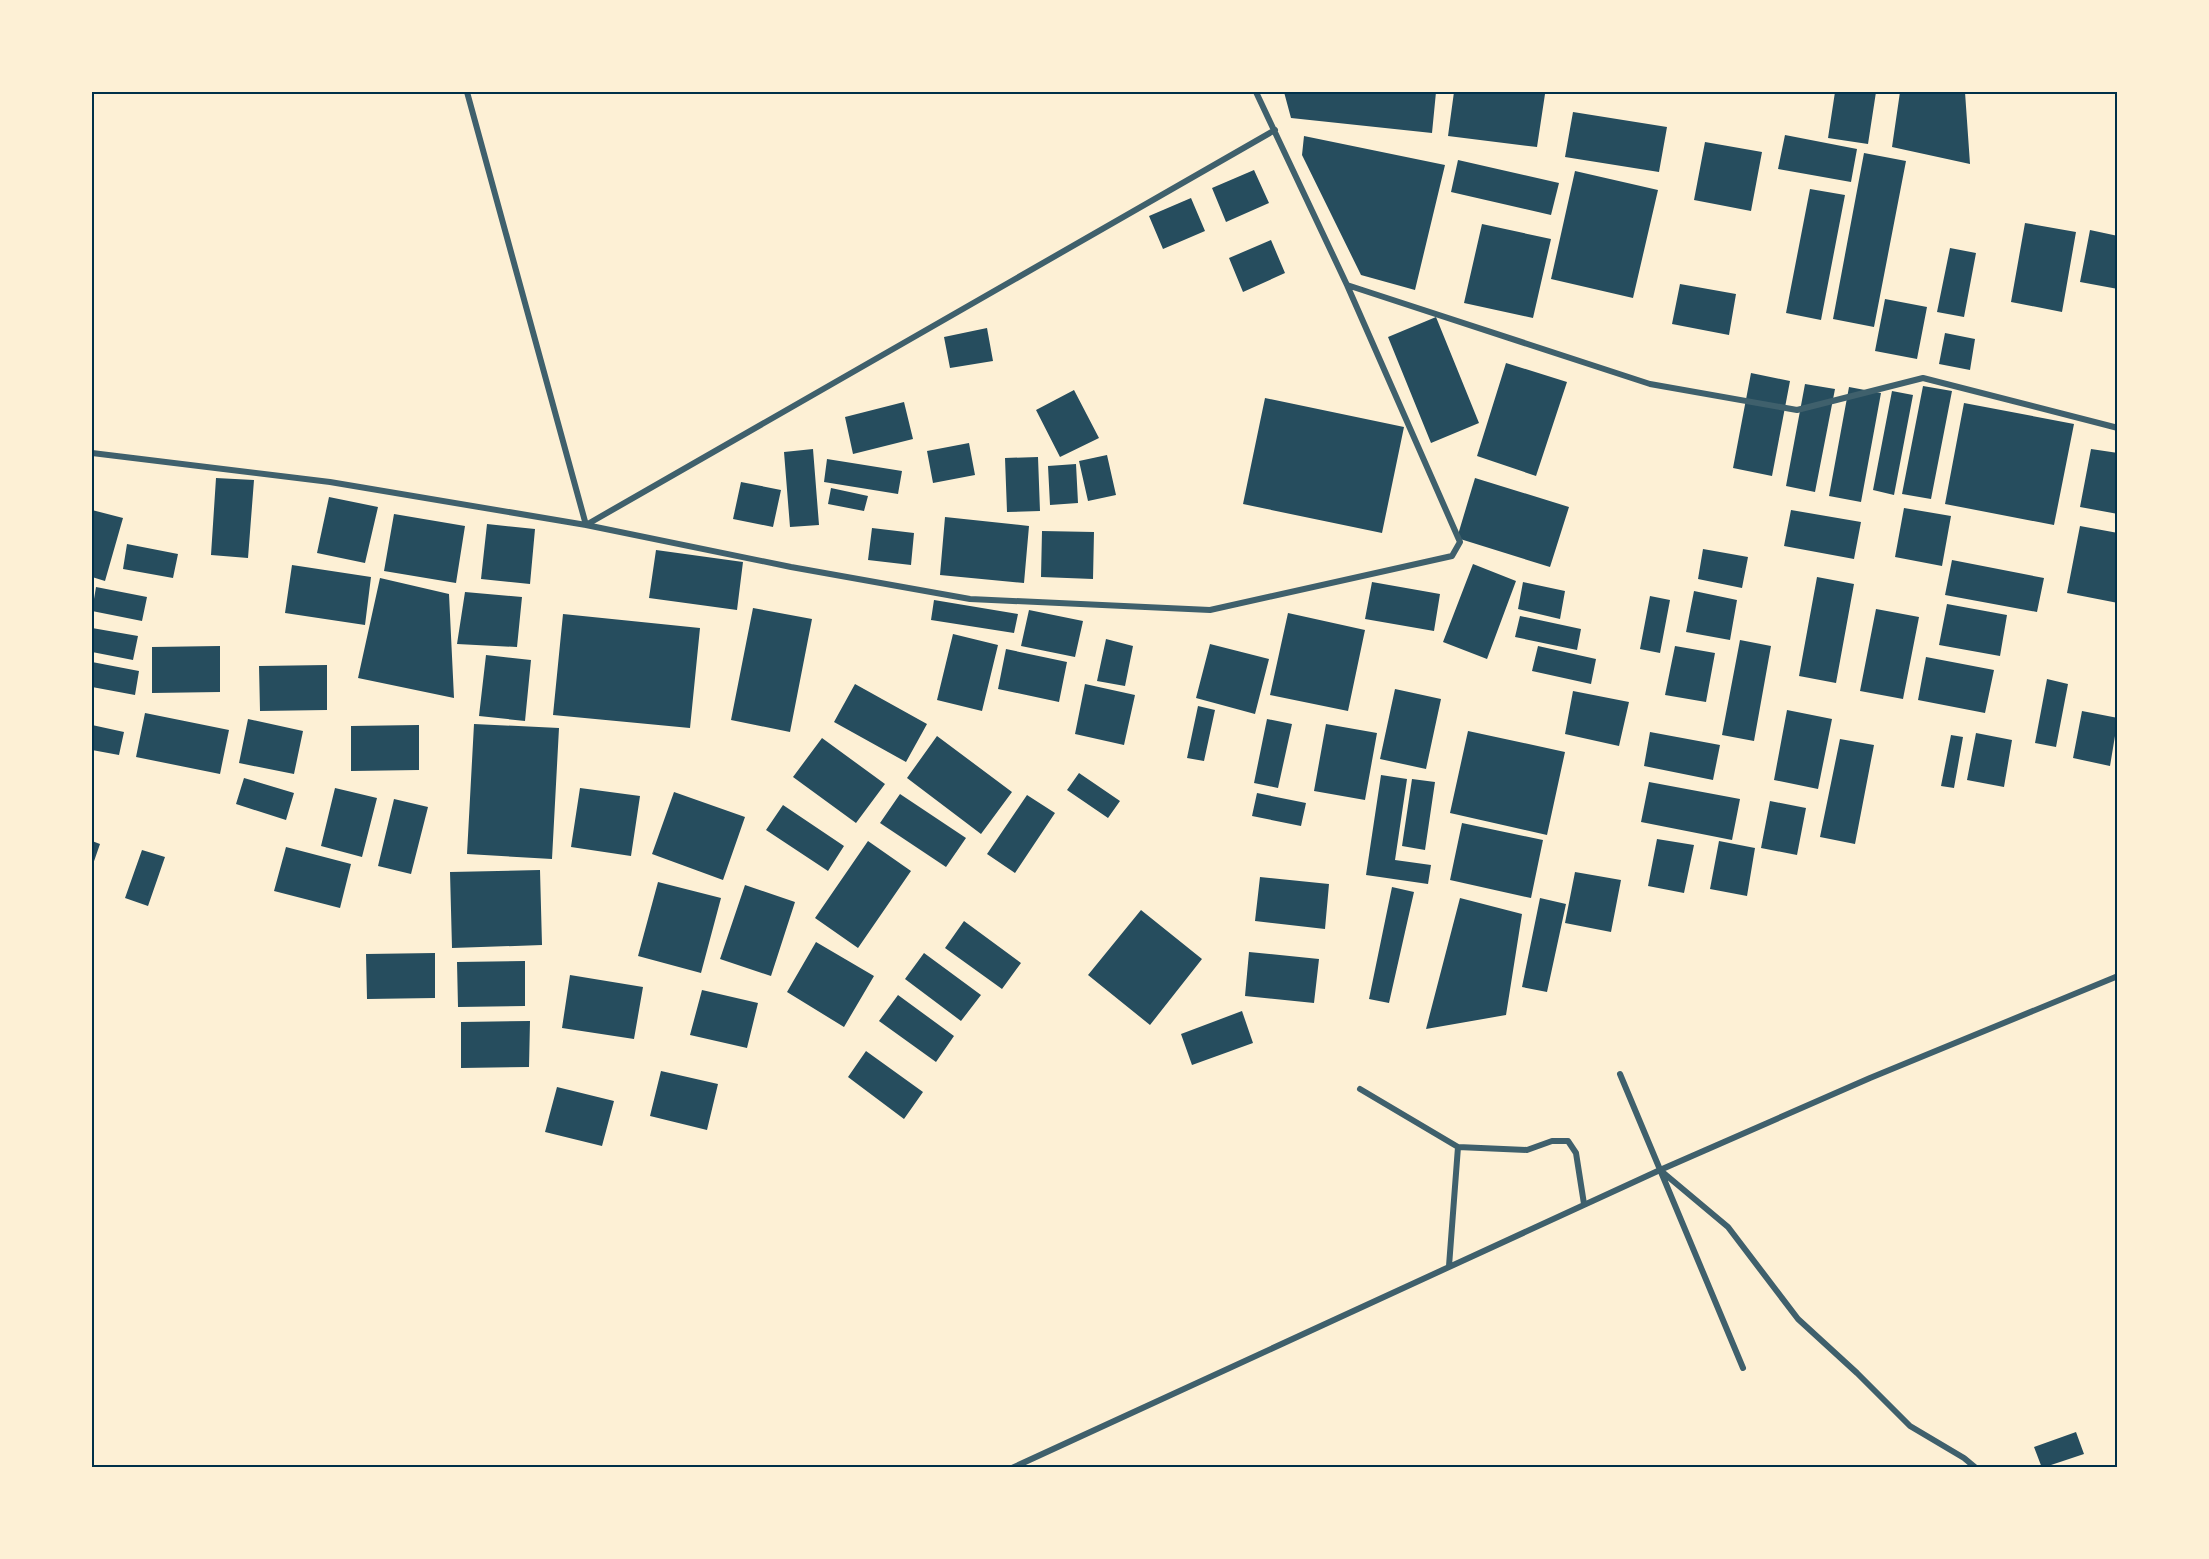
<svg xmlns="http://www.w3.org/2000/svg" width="2209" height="1559" font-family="Manrope,sans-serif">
<rect width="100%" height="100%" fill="#fdf0d5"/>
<path fill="#264d5e" d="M1284,92h152l-4,41 -141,-15z
M1454,92l91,2 -8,53 -89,-11z
M1835,92h41l-8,52 -40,-6z
M1900,92h65l5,72 -78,-17z
M1573,112l94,15 -8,45 -94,-15z
M1785,135l72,14 -6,33 -73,-13z
M1304,136l141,29 -30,125 -54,-15 -59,-120z
M1705,142l57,10 -11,59 -57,-11z
M1864,153l42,8 -32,166 -41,-8z
M1458,160l101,23 -8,32 -100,-23z
M1254,170l15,33 -43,19 -14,-34z
M1575,171l83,19 -25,108 -82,-19z
M1810,189l35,6 -24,125 -35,-7z
M1191,198l14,33 -42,18 -14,-33z
M2025,223l51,9 -14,80 -51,-10z
M1482,224l69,15 -18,79 -69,-15z
M2090,230l28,6v53l-38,-7z
M1271,240l14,33 -42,19 -14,-34z
M1950,248l26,5 -12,64 -27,-5z
M1680,284l56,10 -7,41 -57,-11z
M1885,299l42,8 -10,52 -42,-8z
M1436,317l43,106 -48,20 -43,-106z
M987,328l6,33 -43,7 -6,-31z
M1945,333l30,6 -5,31 -31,-6z
M1506,363l61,19 -31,94 -59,-20z
M1751,373l39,8 -18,95 -39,-8z
M1805,384l30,5 -20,103 -29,-6z
M1923,386l29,5 -21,108 -29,-5z
M1849,387l32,6 -20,109 -32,-6z
M1074,390l25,48 -39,19 -24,-47z
M1892,391l21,4 -19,100 -21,-5z
M1265,398l139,29 -22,106 -139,-29z
M904,402l9,37 -60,15 -8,-37z
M1964,403l110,21 -20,101 -109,-21z
M969,443l6,32 -42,8 -6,-32z
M813,449l6,76 -29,2 -6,-75z
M2091,449l27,4v61l-38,-7z
M1107,455l9,40 -28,6 -9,-40z
M1038,457l2,54 -33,1 -2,-54z
M827,459l75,12 -4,23 -74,-12z
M1076,464l2,39 -28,2 -2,-39z
M216,478l38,2 -6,78 -37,-3z
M1475,478l94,29 -19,60 -93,-29z
M741,482l40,8 -8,37 -40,-8z
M831,488l37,8 -4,15 -36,-7z
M329,497l49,10 -13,56 -48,-10z
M1904,508l47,8 -9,50 -47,-9z
M92,510l31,8 -18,63 -13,-4z
M1791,510l70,12 -7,37 -70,-13z
M394,514l71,12 -9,57 -72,-12z
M945,517l84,9 -5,57 -84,-8z
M487,524l48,5 -5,55 -49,-5z
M2080,526l38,7v70l-51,-10z
M872,528l42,5 -3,32 -43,-5z
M1042,531l52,1 -1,47 -52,-2z
M127,544l51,10 -5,24 -50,-9z
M1703,549l45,8 -6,31 -44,-9z
M656,550l87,12 -6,48 -88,-12z
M1952,560l92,18 -7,34 -92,-17z
M1473,564l43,17 -29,78 -44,-17z
M292,565l79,12 -6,48 -80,-12z
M1817,577l37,7 -18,99 -37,-7z
M380,578l69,16 5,104 -96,-20z
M1372,582l68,12 -6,37 -69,-12z
M1523,582l42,9 -5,28 -42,-10z
M96,587l51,10 -5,24 -50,-10z
M1694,591l43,9 -7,40 -44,-8z
M465,592l57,5 -5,50 -60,-3z
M1650,596l20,4 -10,53 -20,-4z
M934,600l84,14 -4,19 -83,-13z
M1947,604l60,11 -7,41 -61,-11z
M753,608l59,11 -22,113 -59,-12z
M1876,609l43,8 -16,82 -43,-8z
M1029,610l54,11 -8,36 -54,-11z
M1288,613l77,17 -17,81 -78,-16z
M563,614l137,14 -10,100 -137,-13z
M1520,616l61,13 -4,21 -62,-13z
M92,628l46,8 -5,24 -41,-8z
M953,634l45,11 -16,66 -45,-11z
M1106,639l27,7 -8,40 -28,-5z
M1740,640l31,6 -17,95 -32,-6z
M1210,644l59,15 -14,55 -59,-16z
M220,646v46l-68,1v-46z
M1538,646l58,13 -5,25 -59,-13z
M1675,646l40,7 -9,49 -41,-7z
M1006,649l61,13 -8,40 -61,-13z
M486,655l45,5 -6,61 -46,-5z
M1926,657l68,13 -9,43 -67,-13z
M92,662l47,9 -4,24 -43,-8z
M327,665v45l-67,1 -1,-45z
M2047,679l21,5 -12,63 -21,-4z
M855,684l72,40 -21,38 -72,-40z
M1085,684l50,11 -11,50 -49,-11z
M1395,689l46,10 -15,70 -46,-10z
M1573,691l56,11 -10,44 -54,-12z
M1198,706l17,4 -11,51 -17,-3z
M1787,710l45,9 -14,70 -44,-9z
M2082,711l36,7 -8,48 -37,-8z
M145,713l84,17 -9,44 -84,-17z
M248,719l55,12 -9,43 -55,-11z
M1267,719l25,5 -14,64 -24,-5z
M474,724l85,4 -7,131 -85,-5z
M1326,724l51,9 -12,67 -51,-9z
M92,725l32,7 -5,23 -27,-5z
M419,725v45l-68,1v-45z
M1468,731l97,21 -18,83 -97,-22z
M1650,732l70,13 -7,35 -69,-14z
M1976,733l36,7 -8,47 -37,-7z
M1951,735l12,2 -9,51 -13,-2z
M937,736l75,56 -31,42 -74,-56z
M822,738l63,46 -29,39 -63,-46z
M1840,739l34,6 -19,99 -35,-7z
M1079,773l41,28 -12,17 -41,-28z
M1381,775l26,4 -12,81 36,5 -3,19 -62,-9z
M244,778l50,15 -8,27 -50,-16z
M1412,779l23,3 -10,68 -23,-4z
M1649,782l91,17 -8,41 -91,-18z
M335,788l42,10 -15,59 -41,-11z
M580,788l60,8 -9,60 -60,-9z
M674,792l71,25 -22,63 -71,-26z
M1257,793l49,10 -5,23 -49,-10z
M900,794l66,44 -20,29 -66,-44z
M1027,795l28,18 -40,60 -28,-19z
M394,799l34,8 -17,67 -33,-8z
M1770,801l36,7 -9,47 -36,-7z
M783,805l61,41 -16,25 -62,-41z
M1462,823l81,17 -12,58 -81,-18z
M1657,839l37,6 -10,48 -36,-7z
M92,841l8,3 -8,23z
M868,841l43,30 -53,77 -43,-30z
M1719,841l36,7 -8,48 -37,-7z
M286,847l65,17 -11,44 -66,-17z
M142,850l23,7 -17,49 -23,-8z
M540,870l2,75 -90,3 -2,-76z
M1575,872l46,8 -10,52 -46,-9z
M1260,877l69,7 -4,45 -70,-8z
M658,882l63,16 -20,75 -63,-17z
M745,885l50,17 -24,74 -51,-17z
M1392,887l22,5 -25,111 -20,-4z
M1460,898l62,16 -16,101 -80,14z
M1540,898l26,6 -19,88 -25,-5z
M1141,910l61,49 -52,66 -62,-50z
M964,921l57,42 -19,26 -57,-41z
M816,942l58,34 -30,51 -57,-35z
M1249,952l70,7 -5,44 -69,-7z
M435,953v45l-68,1 -1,-45z
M924,953l57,42 -20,26 -56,-42z
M525,961v45l-67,1 -1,-45z
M570,975l73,12 -9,52 -72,-11z
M702,990l56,13 -11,45 -57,-13z
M898,995l56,41 -18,26 -57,-41z
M1242,1011l11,32 -61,22 -11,-31z
M530,1021l-1,46 -68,1v-46z
M866,1051l57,41 -19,27 -56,-42z
M661,1071l57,13 -11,46 -57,-14z
M557,1087l57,14 -12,45 -57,-14z
M2076,1432l8,22 -42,14 -8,-21z"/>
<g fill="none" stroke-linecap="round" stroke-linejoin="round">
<path stroke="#3f606c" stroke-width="6" d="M467,92l119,433 205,42 179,32 240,11 242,-54 8,-14 -113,-257 -91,-193
M1347,285l303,99 147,26 126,-32 195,50
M92,453l238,29 256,43 689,-395
M1620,1074l123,294
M1360,1089l98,58 69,3 25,-9h16l8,12 8,51
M1660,1170l68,57 70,92 59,54 53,53 54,32 12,10
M1449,1266l9,-119
M1012,1468l648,-298 210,-92 248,-102"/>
</g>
<rect width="2209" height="1559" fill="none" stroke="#fdf0d5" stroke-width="186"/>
<rect x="93" y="93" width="2023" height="1373" fill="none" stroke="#003049" stroke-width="2"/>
</svg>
